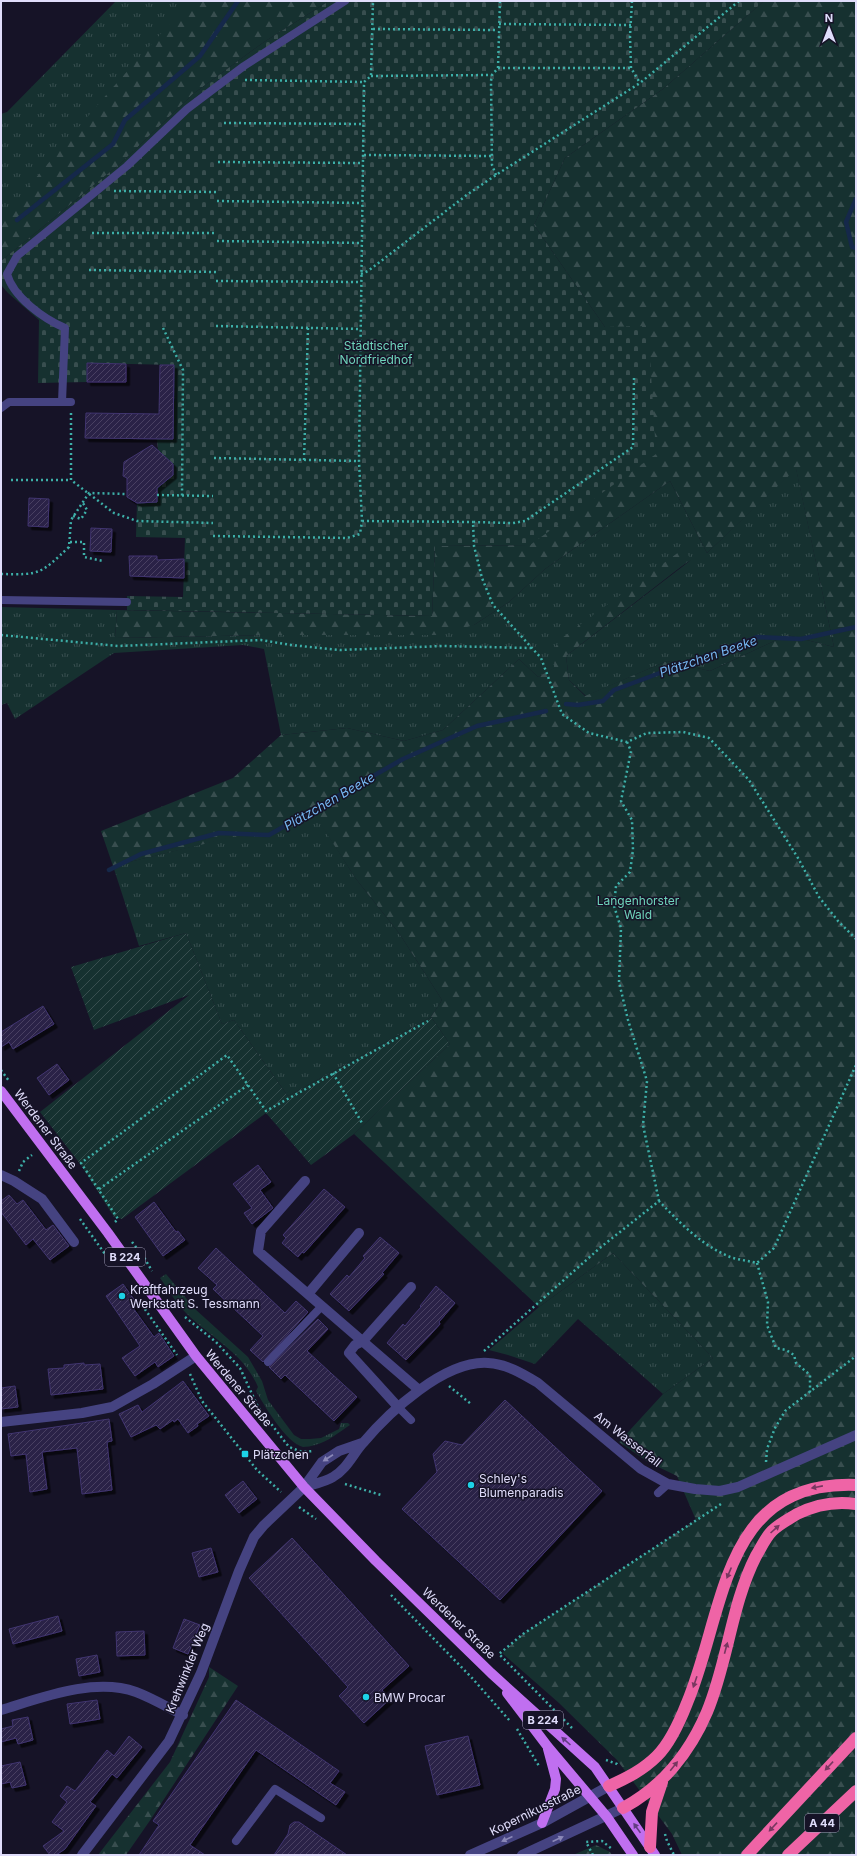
<svg xmlns="http://www.w3.org/2000/svg" width="857" height="1856" font-family="Inter,sans-serif">
<defs>
<pattern id="grass-tufts" width="24" height="20" patternUnits="userSpaceOnUse"><rect width="24" height="20" fill="#163130"/><path d="M3 7l-1-3M5 7V3M7 7l1-3M15 17l-1-3M17 17v-4M19 17l1-3" fill="none" stroke="#384e4f"/></pattern>
<pattern id="forest-firs" width="22" height="20" patternUnits="userSpaceOnUse"><rect width="22" height="20" fill="#163130"/><path d="M5 1l3.5 6h-7zM16 11l3.5 6h-7z" fill="#384e4f"/></pattern>
<pattern id="cemetery-stones" width="16" height="16" patternUnits="userSpaceOnUse"><rect width="16" height="16" fill="#163130"/><path d="M2 7V4a2 2 0 0 1 4 0v3zM10 15v-3a2 2 0 0 1 4 0v3z" fill="#384e4f"/></pattern>
<pattern id="garden-furrows" width="10" height="10" patternUnits="userSpaceOnUse"><rect width="10" height="10" fill="#163130"/><path d="M-1 1l2-2M0 10L10 0M9 11l2-2" fill="none" stroke="#384e4f"/></pattern>
<pattern id="building-hatch" width="6" height="6" patternUnits="userSpaceOnUse"><rect width="6" height="6" fill="#292146"/><path d="M-1 1l2-2M0 6l6-6M5 7l2-2" fill="none" stroke="#484162"/></pattern>
<filter id="shadow"><feDropShadow dx="3.5" dy="3.5" stdDeviation="0" flood-color="#0009"/></filter>
</defs>
<rect width="100%" height="100%" fill="#161327"/>
<path fill="url(#grass-tufts)" d="M116,1h76l-191,219v-106l6,-2z
M796,468l38,179 -47,-12 -77,36 -43,-10 -81,35 -17,-16 -3,-24 125,-96 -136,87v21l-17,9 -19,-18 -76,71 -39,11 -57,-13 -66,7 -17,-86 -21,-4 -129,8 -99,66 -8,-16 -6,2v-98l116,3 -2,28 150,-3 209,-10 35,-23 36,-33 125,-88 37,72z
M316,816l40,63 43,54 43,67 -11,17 -143,79 -54,-76 -12,4 -36,-91 -47,13 -26,-80z
M613,1253l100,105 -50,36 -85,-75 -43,45 -27,-9 -19,-5 50,-43z
M166,1274l29,35 53,48 14,24 6,19 26,35 7,4h9l11,-1 18,-9 2,-6h7l2,2c-11,7 -22,17 -35,20 -3,1 -9,2 -12,2 -17,-4 -39,-42 -47,-56l2,-4c-14,-34 -47,-49 -72,-74 -10,-10 -18,-24 -26,-35z"/>
<path fill="url(#forest-firs)" d="M190,1h139l-65,41 -71,52 -72,69 -120,98v-42l106,-125z
M764,1h92v1854h-174l-10,-21 -55,-74 -58,-57 -57,-50 21,-19 173,-114 -19,-44 -29,-14 -29,-20 44,-48 50,-36 -100,-105 -74,54 -185,-173 96,-90 -19,-27 11,-17 -43,-67 -43,-54 -40,-62 -203,49 -12,-35 132,-53 48,-43 66,-7 57,13 39,-11 76,-71 19,18 16,-9 1,-21 7,-9 121,-89 8,10 -125,97 3,24 16,16 82,-35 43,10 77,-36 47,12 -38,-178 -89,84 -37,-72 -125,88 -36,33 -35,23 -34,10h-175l-150,3 2,-28 315,6 3,-70 95,-1 75,-218 -71,-102 31,-67 98,-69z
M209,1667l29,19 -87,133 -25,36h-28l72,-93 39,-85z
M596,1845l14,7 2,3h-39z"/>
<path fill="url(#cemetery-stones)" d="M329,1h435l-101,88 -98,69 -31,67 71,102 43,-1 8,128 -126,91 -95,1 -3,70 -305,-6v-14l56,1 2,-59 -49,-1 1,-34 20,-1v-14l16,-13 -1,-11 -14,-14 -1,-11h16l1,-74 -86,-2 -1,19 -49,1 1,-63 -31,-27 -7,-8v-24l120,-98 72,-69 71,-52z"/>
<path fill="url(#garden-furrows)" d="M186,933l36,91 12,-4 54,76 143,-79 19,27 -96,90 -43,31 -45,-52 -144,106 -8,-2 -33,-52 -41,-53 149,-117 -95,35 -23,-63z"/>
<g fill="none" stroke-linecap="round" stroke-linejoin="round">
<path stroke="#15284a" stroke-width="4.5" d="M856,199l-10,23 6,25 4,1
M17,220l96,-76 12,-24 75,-64 38,-55
M566,704l12,1 25,-4 11,-11 143,-53 44,2 55,-12
M109,870l32,-16 78,-21 50,2 134,-76 74,-33 69,-15"/>
</g>
<path fill="url(#building-hatch)" stroke="#413570" filter="url(#shadow)" d="M87,363l39,1v18h-39z
M160,365h14l-1,74 -88,-1 1,-25 73,1z
M152,445l21,19v11l-16,13v14l-20,1 -10,-6v-19l-4,-2 1,-14z
M29,498l20,1 -1,28 -20,-1z
M91,528l21,1 -1,23 -21,-1z
M129,556h28v4l27,-1v19l-54,-2z
M43,1006l11,18 -41,25 -4,-7 -8,5v-15z
M57,1064l12,16 -20,15 -12,-17z
M258,1165l13,17 -11,8 13,18 -21,16 -8,-11 8,-5 -19,-24z
M324,1189l21,18 -41,46 -2,-1 -4,5 -16,-14 4,-5 -3,-3z
M9,1195l8,9 6,-4 23,30 7,-5 16,21 -19,14 -17,-21 -7,6 -25,-33v-11z
M154,1202l22,30 2,-1 7,9 -22,16 -28,-39z
M380,1237l19,16 -17,20 2,1 -35,37 -19,-17 17,-19 2,2 16,-19 -2,-2z
M216,1248l69,65 11,-12 12,11 -45,50 -13,-12 13,-14 -50,-47 4,-4 -19,-17z
M123,1284l15,21 -5,3 21,29 5,-4 15,23 -16,11 -3,-5 -20,14 -13,-18 18,-12 -34,-50z
M436,1286l19,17 -16,19 1,2 -8,9 -26,27 -19,-17 16,-19 2,2 8,-10 8,-9 -1,-1z
M318,1319l10,10 -21,22 50,46 -23,24 -49,-46 -4,4 -12,-12z
M84,1363v2l16,-1 3,25 -52,6 -3,-26 16,-1v-3z
M183,1381l26,35 -12,8 1,2 -10,7 -10,-14 -4,3 -1,-2 -13,9 -4,-4 -25,12 -12,-23 19,-9 4,7z
M15,1386l3,21 -17,2v-21z
M505,1400l97,91 -102,109 -98,-91 35,-37 -4,-18 12,-13 17,4z
M109,1419l3,22 -5,1 5,48 -30,4 -5,-46 -35,4 5,37 -17,3 -4,-38 -15,2 -3,-22z
M243,1481l14,18 -18,14 -14,-18z
M292,1538l117,128 -27,24 8,9 -26,24 -25,-27 9,-9 -99,-109z
M211,1548l7,24 -19,5 -7,-24z
M58,1616l4,15 -49,13 -4,-15z
M184,1619l16,6 -12,29 -15,-6z
M144,1631l1,24 -28,1 -1,-24z
M97,1655l3,17 -21,4 -3,-17z
M97,1700l3,19 -30,5 -3,-20z
M236,1700l103,71 -9,12 15,9 -9,13 -80,-55 -66,95 15,10h-66l20,-30 -6,-4z
M28,1717l5,23 -15,4 -2,-6 -15,4v-13l12,-3 -1,-6z
M129,1736l13,11 -25,31 -5,-4 -22,28 6,4 -31,43 -9,6h-6l-7,-9 21,-15 -12,-9 15,-20 -7,-6 7,-10 8,5 32,-41 7,6z
M468,1736l12,49 -43,10 -12,-49z
M20,1762l6,23 -14,3 -2,-6 -9,2v-18z
M294,1822h5l48,33h-73l14,-21 2,-9z"/>
<g fill="none" stroke-linecap="round" stroke-linejoin="round">
<path stroke="#3dafa8" stroke-width="2.5" stroke-dasharray="2 3" stroke-linecap="butt" d="M632,1l-2,35 1,32 9,15
M499,24l132,1
M373,29l125,1
M498,68h133
M371,76l121,-1
M245,80l119,2
M224,123l140,1
M364,155l128,1
M218,162l145,1
M496,175l-4,-10 -1,-84 1,-6 6,-7 2,-67
M114,191l103,1
M217,201l145,2
M92,233h125
M217,241l145,2
M89,270l127,2
M361,274l7,-3 100,-77 28,-19 144,-92 99,-82
M216,281l145,1
M216,326l145,3
M163,328l20,42 -1,126
M634,378l-1,69 -108,74 -12,2 -40,-1 1,24 8,32 11,27 48,53 21,56 27,19 38,9 20,-9 36,-1 26,6 40,42 49,78 21,39 19,24 18,18
M71,413v67l43,33 23,8 76,2
M214,458l145,3
M304,460l4,-132
M11,480h60
M157,495l56,1
M73,516l8,3 6,-9 -4,-7
M362,521l111,1
M213,536l134,2 13,-4 2,-13 -3,-60 5,-379 7,-6 2,-75
M70,542h14v15l19,4
M1,574c40,1 39,0 68,-27l2,-27 18,-27 38,1
M1,635l117,11 143,-6 30,5 49,5 103,-4 88,2
M627,742l4,9 -10,50 11,19 1,30 -3,22 -14,14 -2,20 7,22 -2,54 9,38 19,61 -4,44 16,76
M1,1070l8,11
M333,1073l29,50
M19,1171l4,-9 9,-7
M99,1189l149,-104
M80,1219l25,35
M115,1222l3,-3 -37,-56 146,-108 39,56 162,-90
M132,1242l13,17 7,12
M757,1263l11,39 -1,23 9,23 10,2 8,5 2,8 14,12v17
M142,1305l35,50
M185,1317l31,25 24,26 18,39 31,40 13,5 11,-1
M484,1351l117,-104 58,-46c21,22 44,46 74,57 8,2 16,3 24,5l17,-15 82,-183
M190,1374l12,27 55,69 24,22
M449,1386l22,18
M766,1462l1,-13 8,-21 10,-17 71,-55
M345,1484l36,11
M299,1507l17,12
M391,1595l82,84 37,42
M572,1728l-73,-74 24,-20 198,-130
M517,1729l22,37
M606,1760l11,4 2,2
M665,1834l2,7 7,14
M593,1855l-7,-13 16,-1 10,8"/>
<path stroke="#454381" stroke-width="8" d="M62,402l3,-74c-21,-9 -52,-31 -58,-54l10,-18 110,-90 60,-57 57,-43 101,-65
M1,408l8,-6h62
M1,600l126,2
M268,1362l54,-56
M399,1408l12,12
M658,1493l10,-9
M236,1841l39,-52 46,29"/>
<path stroke="#454381" stroke-width="10" d="M1,1175l13,6 28,18 32,43
M305,1181l-44,50 -3,20 161,139
M308,1294l51,-61
M399,1408l-50,-55 6,-8 8,-4 48,-54
M1,1422l81,-9 30,-6 41,-23 43,-28
M304,1487c10,-3 21,-5 29,-10 14,-8 20,-23 30,-34 26,-31 82,-83 125,-80 19,1 35,11 50,20l103,86 27,15 27,5 25,2 18,-4 118,-52
M1,1710c40,-12 93,-33 135,-18 16,6 31,15 47,23
M82,1855l87,-114 32,-68 38,-102 15,-34 10,-12 40,-38 18,-25 17,-11 23,-8"/>
<path stroke="#454381" stroke-width="10" d="M470,1855l72,-32 67,-37
M522,1855l101,-47"/>
<path stroke="#c06ff0" stroke-width="10" d="M1,1091l107,142 88,123 108,131 72,74 115,112 104,94 60,88
M507,1693l41,54 59,70 26,38
M542,1823l13,-34 1,-10 -8,-30"/>
<path stroke="#ef64a6" stroke-width="12" d="M609,1786c18,-8 34,-16 48,-30 14,-14 23,-35 30,-53 39,-93 34,-223 169,-218
M623,1808c39,-21 67,-56 84,-96 21,-50 24,-107 49,-156 5,-8 9,-18 16,-25 7,-7 17,-12 25,-17 18,-9 39,-13 59,-10
M650,1847l2,-35 10,-30
M747,1855l109,-117
M788,1855l68,-64"/>
</g>
<defs><path id="oneway-solid" d="M-6-.8H1V-3.2L6.5 0L1 3.2V.8H-6Z"/></defs>
<g fill="#8b88b8">
<use href="#oneway-solid" transform="translate(328 1458) rotate(147)"/>
<use href="#oneway-solid" transform="translate(507 1839) rotate(156)"/>
<use href="#oneway-solid" transform="translate(558 1839) rotate(-25)"/>
</g>
<g fill="#783760">
<use href="#oneway-solid" transform="translate(817 1487) rotate(169)"/>
<use href="#oneway-solid" transform="translate(775 1529) rotate(-42)"/>
<use href="#oneway-solid" transform="translate(729 1573) rotate(113)"/>
<use href="#oneway-solid" transform="translate(726 1648) rotate(-75)"/>
<use href="#oneway-solid" transform="translate(695 1682) rotate(109)"/>
<use href="#oneway-solid" transform="translate(674 1766) rotate(-51)"/>
<use href="#oneway-solid" transform="translate(829 1766) rotate(133)"/>
<use href="#oneway-solid" transform="translate(773 1827) rotate(133)"/>
</g>
<g fill="#623c81">
<use href="#oneway-solid" transform="translate(566 1741) rotate(-138)"/>
<use href="#oneway-solid" transform="translate(637 1828) rotate(-125)"/>
</g>
<g fill="#1dd2e7" stroke="#161327" stroke-width="1.5">
<circle cx="122" cy="1296" r="4"/>
<rect x="241" y="1450" width="8" height="8" rx="2"/>
<circle cx="471" cy="1485" r="4"/>
<circle cx="366" cy="1697" r="4"/>
</g>
<g text-anchor="middle" dominant-baseline="central" stroke-width="3" stroke-linejoin="round" paint-order="stroke">
<g fill="#161327" stroke="#a3a0bb" stroke-width="1">
<rect x="105" y="1248" width="40" height="18" rx="3"/>
<rect x="523" y="1711" width="40" height="18" rx="3"/>
<rect x="805" y="1814" width="34" height="18" rx="3"/>
</g>
<g font-size="11" font-weight="bold" fill="#e0ddfb">
<text x="125" y="1257">B 224</text>
<text x="543" y="1720">B 224</text>
<text x="822" y="1823">A 44</text>
</g>
<g font-size="12" fill="#6fd5bc" stroke="#161327">
<text x="376" y="345">Städtischer<tspan x="376" dy="14">Nordfriedhof</tspan></text>
<text x="638" y="900">Langenhorster<tspan x="638" dy="14">Wald</tspan></text>
</g>
<g font-size="12" fill="#e0ddfb" stroke="#161327">
<text transform="translate(46 1129) rotate(53)">Werdener Straße</text>
<text transform="translate(239 1388) rotate(50)">Werdener Straße</text>
<text transform="translate(628 1439) rotate(38)">Am Wasserfall</text>
<text transform="translate(459 1623) rotate(44)">Werdener Straße</text>
<text transform="translate(187 1668) rotate(-68)">Krehwinkler Weg</text>
<text transform="translate(535 1810) rotate(-26)">Kopernikusstraße</text>
</g>
<g font-size="12" fill="#e0ddfb" stroke="#161327" text-anchor="start">
<text x="130" y="1289">Kraftfahrzeug<tspan x="130" dy="14">Werkstatt S. Tessmann</tspan></text>
<text x="253" y="1454">Plätzchen</text>
<text x="479" y="1478">Schley's<tspan x="479" dy="14">Blumenparadis</tspan></text>
<text x="374" y="1697">BMW Procar</text>
</g>
<g font-size="13" font-style="italic" fill="#75b7f1" stroke="#161327">
<text transform="translate(708 656) rotate(-19)">Plätzchen Beeke</text>
<text transform="translate(329 801) rotate(-30)">Plätzchen Beeke</text>
</g>
</g>
<rect width="857" height="1856" fill="none" stroke="#e0ddfb" stroke-width="4"/>
<g transform="translate(829 28)" stroke="#161327" stroke-width="3" paint-order="stroke">
<path d="M0-3L7 15L0 10L-7 15Z" fill="#e0ddfb"/>
<text y="-6" font-size="11" font-weight="bold" text-anchor="middle" fill="#e0ddfb">N</text>
</g>
</svg>
